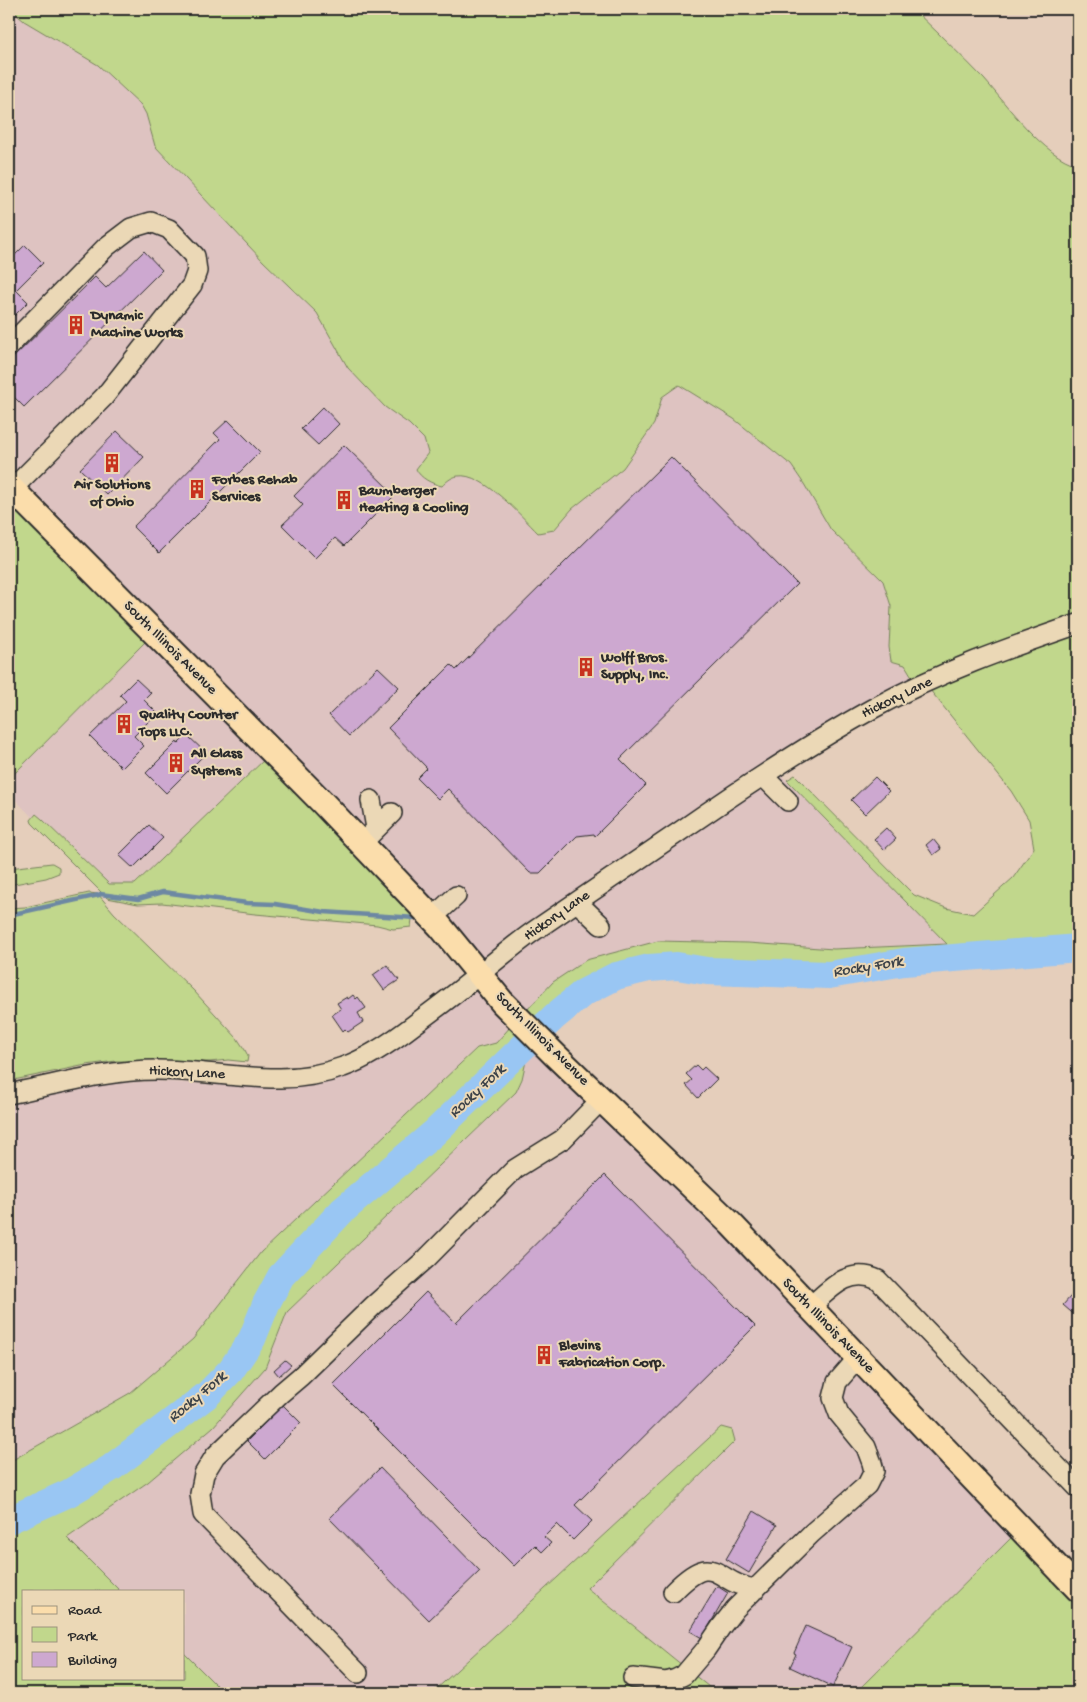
<svg xmlns="http://www.w3.org/2000/svg" width="1087" height="1702" font-family="'Gochi Hand',sans-serif">
<rect width="100%" height="100%" fill="#e5cebb"/>
<filter id="ink" filterUnits="userSpaceOnUse"><feTurbulence type="fractalNoise" baseFrequency=".02" numOctaves="2"/><feDisplacementMap in="SourceGraphic" scale="10" xChannelSelector="R" yChannelSelector="G"/><feConvolveMatrix kernelMatrix="1 2 1 2 8 2 1 2 1" color-interpolation-filters="sRGB"/></filter>
<g filter="url(#ink)">
<path fill="#dec3c1" d="M9,9l15,12 74,44 43,40 5,9 9,32 108,115 54,52 31,55 37,39 24,17 15,15 18,47 7,-7 9,-3h8l23,9 25,25 40,20 18,-21 51,-41 31,-44 8,-27 17,-12 55,34 57,46 74,98 18,18 8,25 -2,41 16,18 9,15 -146,85 19,15 161,164 -114,5 -86,-6 -90,-2 -146,84 -16,18 -19,5 -216,204 -68,87 -63,54 -121,69v-361l75,-15 38,-3 32,-2 115,7 37,-3 83,-33 91,-63 -56,-68 -158,-163 -131,126h-25l-6,-4 -62,-61 -6,-5 -4,3 -23,-24v-14l139,-141 -130,-131 -9,9z
M537,1050l181,175 296,310 -159,158h-134l-12,-6 -122,-99 148,-147 -14,-14 -289,266h-208l-40,-40v-62h-64l-53,-52 81,-57 117,-114 22,-56 229,-220 6,-13 4,-18z"/>
<path fill="#c1d78c" stroke="#76815c" d="M10,9h903c24,23 48,46 71,70 23,26 60,78 94,86v452l-164,63 -9,-15 -14,-4 -2,-14 2,-41 -8,-25 -52,-51 -27,-46 -13,-19 -57,-46 -55,-34 -17,12 -8,27 -31,44 -51,41 -18,21 -16,3c-17,-17 -55,-61 -80,-57 -7,1 -12,6 -16,10 -10,-2 -22,-8 -26,-17l12,-16 -4,-14 -15,-15 -24,-17 -37,-39 -31,-55 -54,-52 -108,-115 -9,-32 -5,-9 -43,-40 -74,-44z
M18,507l131,131 -140,141v-263z
M1078,632v316l-174,14 -75,13 -122,-4 -30,-5 -28,2 -33,8 -33,17 -40,35 -17,-17 27,-29 33,-22 72,-19 90,2 86,6 113,-5 -160,-164 8,-5 119,120 32,13 27,6 40,-36 21,-30 -5,-28 -18,-29 -81,-101 54,-23z
M266,758l151,156 -5,5 -1,8 -18,2 -16,-4 -122,-11 -93,-11 -24,1 -31,-6 -75,-75 -1,-3 5,-6 6,5 67,65h26z
M52,863l7,4v6l-13,5 -37,7v-17z
M89,893l9,1 16,19 80,78 43,47 8,12 3,6 -1,6 -19,-2 -18,2 -94,-1 -30,4 -77,16v-173l16,-1z
M512,1025l25,25 -11,11 -4,18 -6,13 -229,220 -22,56 -52,59 -65,55 -81,56 53,53h-96v87h160v-25l40,40h-215v-231l121,-69 63,-54 68,-87 216,-204 19,-5z
M721,1427l11,3 3,11 -148,147 122,99 12,6h-289z
M1014,1535l64,68v90h-223z"/>
<g fill="none" stroke-linecap="round" stroke-linejoin="round">
<path stroke="#6d88a3" stroke-width="4.5" d="M100,894l38,5 25,-7 84,11 28,1 49,8 92,6
M9,915l90,-20"/>
<path stroke="#99c6f3" stroke-width="28" d="M9,1520l60,-27 42,-25 96,-73 24,-25 21,-31 14,-35 15,-28 61,-65 92,-78 120,-116 29,-24 33,-17 33,-8 28,-2 30,5 122,4 75,-13 174,-14"/>
</g>
<path fill="#cda8d0" stroke="#2b2b2b" d="M25,245l18,18 -27,27 12,12 -19,19v-60z
M144,251l18,19 -138,137 -15,-15v-30l86,-85 11,11z
M323,407l16,17 -21,21 -17,-16z
M228,420l32,32 -101,101 -26,-26 87,-88 -6,-6z
M117,431l27,26 -37,38 -27,-26z
M344,445l51,50 -51,51 -9,-8 -20,20 -33,-33 21,-20 -9,-9z
M671,457l126,127 -177,175 26,26 -51,51 -1,-2 -17,2 -37,37h-10l-82,-84 -10,10 -21,-21 10,-10 -39,-40 63,-63 5,5z
M378,667l21,20 -50,49 -20,-21z
M136,679l15,14 -7,7 13,13 -23,23 10,10 -22,22 -32,-32 36,-35 -6,-6z
M187,735l19,18 -40,40 -20,-20 31,-31 1,2z
M875,777l14,14 -24,23 -14,-14z
M149,825l14,13 -30,30 -14,-13z
M886,828l10,11 -12,11 -10,-11z
M933,839l8,10 -8,6 -7,-10z
M387,965l12,15 -15,10 -11,-15z
M353,995l3,4 2,-2 8,11 -8,5 5,9 -15,10 -3,-3 -2,2 -11,-16 9,-6 -4,-6 10,-6 1,2z
M696,1065l5,5 3,-3 13,12 -19,19 -12,-13 6,-5 -6,-6z
M605,1175l150,151 -180,179 17,16 -19,19 -16,-16 -13,13 7,6 -9,9 -7,-7 -21,21 -181,-181 93,-93 30,31z
M1078,1288v30l-15,-13z
M285,1360l6,5 -12,11 -5,-6z
M283,1405l18,18 -36,36 -18,-18z
M380,1468l100,103 -51,49 -100,-102z
M754,1511l23,14 -28,48 -23,-14z
M717,1586l11,7 -26,45 -12,-7z
M806,1626l46,21 -19,40 -43,-20 6,-13 -2,-1z"/>
<g fill="none" stroke-linecap="round" stroke-linejoin="round">
<g stroke="#2b2b2b" stroke-width="22">
<path id="minor" d="M9,346l97,-99 25,-19 20,-6 18,7 26,27 2,15 -5,14 -88,112 -92,92
M763,776l25,25
M371,800l5,28
M362,843l30,-30
M577,902l24,23
M432,918l24,-22
M9,1094c49,-10 98,-24 148,-24 63,0 125,20 186,-3 26,-9 50,-26 72,-43 21,-16 42,-31 62,-48 19,-15 37,-31 57,-45 48,-33 96,-66 145,-99 62,-43 126,-86 193,-123 65,-36 136,-61 206,-85
M810,1307c20,-18 39,-41 68,-27l200,208
M673,1592c44,-45 41,-8 83,-3
M358,1673l-155,-159 -3,-20 4,-20 11,-18 66,-63 20,-17 73,-71 53,-47 88,-89 48,-30 39,-40
M633,1678l33,4 10,-3 8,-4 22,-26 15,-22 14,-18 77,-76 55,-48 7,-14 -2,-8 -6,-16 -27,-33 -6,-16 4,-16 21,-24"/>
</g>
<g stroke="#2b2b2b" stroke-width="28">
<path id="major" d="M9,486l313,316 118,124 62,76 54,54 175,168 347,365"/>
</g>
<use href="#minor" stroke="#ebd8b6" stroke-width="19"/>
<use href="#major" stroke="#fbddab" stroke-width="24"/>
</g>
</g>
<defs>
<g id="building-bare" transform="scale(1.5)"><path d="M-4-6H4V6H1V3H-1V6H-4ZM-2.5-4.3h1.7v1.8h-1.7ZM.8-4.3h1.7v1.8H.8ZM-2.5-1h1.7V.8h-1.7ZM.8-1h1.7V.8H.8Z" fill="#c8321e" stroke="#ebd8b6" stroke-width="2.5" paint-order="stroke"/></g>
</defs>
<g fill-rule="evenodd">
<use href="#building-bare" x="76" y="325"/>
<use href="#building-bare" x="112" y="463"/>
<use href="#building-bare" x="197" y="489"/>
<use href="#building-bare" x="344" y="500"/>
<use href="#building-bare" x="586" y="667"/>
<use href="#building-bare" x="124" y="724"/>
<use href="#building-bare" x="176" y="763"/>
<use href="#building-bare" x="544" y="1355"/>
</g>
<g text-anchor="middle" dominant-baseline="central" stroke-width="4" stroke-linejoin="round" paint-order="stroke">
<g font-size="15" font-weight="bold" fill="#2b2b2b" stroke="#ebd8b6" text-anchor="start">
<text x="91" y="316">Dynamic<tspan x="91" dy="17">Machine Works</tspan></text>
<text x="212" y="480">Forbes Rehab<tspan x="212" dy="17">Services</tspan></text>
<text x="112" y="485" text-anchor="middle">Air Solutions<tspan x="112" dy="17">of Ohio</tspan></text>
<text x="359" y="491">Baumberger<tspan x="359" dy="17">Heating &amp; Cooling</tspan></text>
<text x="601" y="658">Wolff Bros.<tspan x="601" dy="17">Supply, Inc.</tspan></text>
<text x="139" y="715">Quality Counter<tspan x="139" dy="17">Tops LLC.</tspan></text>
<text x="191" y="754">All Glass<tspan x="191" dy="17">Systems</tspan></text>
<text x="559" y="1346">Blevins<tspan x="559" dy="17">Fabrication Corp.</tspan></text>
</g>
<g font-size="15" fill="#2b2b2b" stroke="#ebd8b6">
<text transform="translate(170 648) rotate(45)">South Illinois Avenue</text>
<text transform="translate(897 698) rotate(-26)">Hickory Lane</text>
<text transform="translate(557 916) rotate(-35)">Hickory Lane</text>
<text transform="translate(542 1039) rotate(45)">South Illinois Avenue</text>
<text transform="translate(187 1073) rotate(3)">Hickory Lane</text>
<text transform="translate(828 1326) rotate(46)">South Illinois Avenue</text>
</g>
<g font-size="16" font-style="italic" fill="#3c4249" stroke="#ebd8b6">
<text transform="translate(868 968) rotate(-9)">Rocky Fork</text>
<text transform="translate(478 1092) rotate(-43)">Rocky Fork</text>
<text transform="translate(198 1398) rotate(-40)">Rocky Fork</text>
</g>
</g>
<rect width="1087" height="1702" fill="none" stroke="#ebd8b6" stroke-width="30"/>
<rect x="15" y="15" width="1057" height="1672" fill="none" stroke="#2b2b2b" stroke-width="2" filter="url(#ink)"/>
<rect x="22" y="1590" width="162" height="90" fill="#ebd8b6" stroke="#9e937e"/>
<rect x="32" y="1606" width="25" height="8" fill="#fbddab" stroke="#9e937e"/>
<text x="68" y="1614" font-size="15" fill="#2b2b2b">Road</text>
<rect x="32" y="1627" width="25" height="15" fill="#c1d78c" stroke="#9e937e"/>
<text x="68" y="1640" font-size="15" fill="#2b2b2b">Park</text>
<rect x="32" y="1652" width="25" height="15" fill="#cda8d0" stroke="#9e937e"/>
<text x="68" y="1664" font-size="15" fill="#2b2b2b">Building</text>
</svg>
